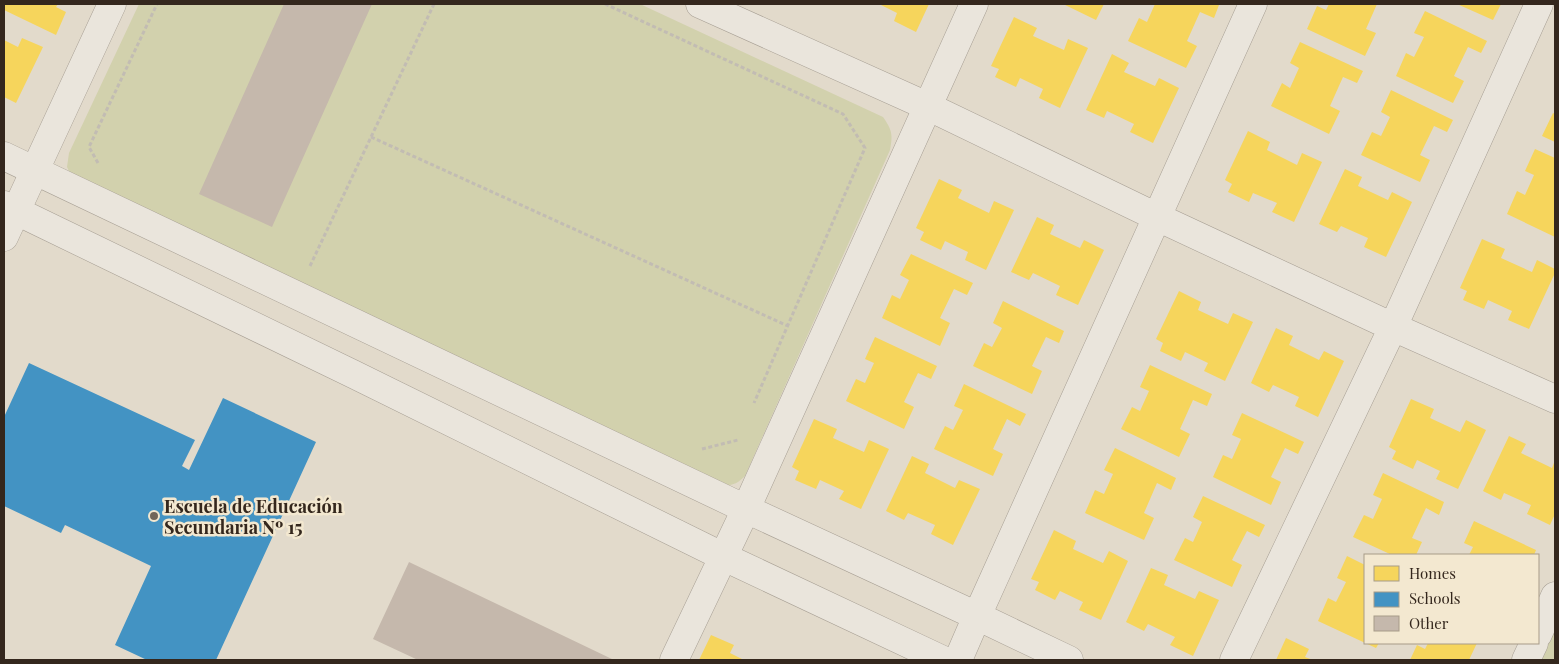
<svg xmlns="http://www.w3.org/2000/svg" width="1559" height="664" font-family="'Playfair Display',serif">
<rect width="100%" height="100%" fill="#e2dacb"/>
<path fill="#d2d1ad" d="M139,4h501l243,113c9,13 10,17 7,33l-145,326c-8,8 -13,10 -24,9l-649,-308 -5,-10 2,-14z
M1555,596v64h-29z"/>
<path fill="#f6d55c" d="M4,4h54l-2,3 10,5 -10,23 -52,-25z
M879,4h50l-13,28 -22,-11 3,-8z
M1063,4h41l-8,16z
M1155,4h61l3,1 -5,13 -14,-6 -13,29 10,5 -11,22 -58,-27 11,-23 8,4z
M1329,4h48l-11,25 10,4 -11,23 -58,-27 10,-23 9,4z
M1457,4h44l-8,16z
M1425,11l62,30 -6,12 -13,-6 -14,29 10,5 -11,22 -57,-27 10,-23 8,4 10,-20 -10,-4z
M1014,17l23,11 -4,8 31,14 4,-11 20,9 -28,60 -21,-10 4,-9 -23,-11 -4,9 -21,-10 4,-8 -8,-3z
M22,38l21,9 -27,56 -12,-6v-57l14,7z
M1300,42l63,29 -6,12 -14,-6 -13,29 10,5 -11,23 -58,-28 11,-23 8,5 9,-20 -9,-5z
M1112,54l17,9 -5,9 31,14 4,-8 20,10 -26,55 -23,-11 4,-8 -27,-13 -3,7 -18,-8z
M1391,90l62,30 -6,12 -13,-6 -14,29 10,5 -10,22 -59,-27 11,-23 9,4 9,-19 -9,-5z
M1553,113l2,1v28l-13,-6z
M1248,131l22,11 -3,8 30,15 5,-12 20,9 -28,60 -22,-10 5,-9 -24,-10 -4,9 -21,-10 4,-8 -7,-4z
M1535,149l20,9v79l-48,-23 10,-23 8,4 9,-20 -9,-4z
M1345,169l17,8 -4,9 30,14 4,-8 20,10 -26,55 -22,-10 4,-9 -27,-12 -4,6 -18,-8z
M939,179l23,11 -4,8 31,15 5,-12 20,9 -28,60 -21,-10 3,-8 -23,-11 -4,9 -21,-10 4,-8 -8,-4z
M1037,217l17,8 -4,9 30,14 4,-8 20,10 -26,55 -22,-10 4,-9 -27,-13 -4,7 -18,-8z
M1482,239l23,10 -4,9 31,14 5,-12 18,9v4l-26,56 -21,-9 4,-9 -24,-11 -4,9 -21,-9 4,-9 -7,-3z
M911,254l62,29 -6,12 -13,-6 -14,29 10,5 -10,23 -58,-28 10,-23 8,4 9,-19 -9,-5z
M1179,291l22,11 -3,8 30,14 5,-11 20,9 -28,59 -21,-10 4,-8 -23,-11 -4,9 -21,-10 3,-8 -7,-4z
M1003,301l61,30 -5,12 -13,-6 -14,29 10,5 -10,23 -59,-28 11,-23 8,4 10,-19 -9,-5z
M1276,328l17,8 -4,9 30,15 5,-9 20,10 -26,56 -23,-11 4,-9 -26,-12 -4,7 -18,-9z
M875,337l62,29 -6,13 -13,-6 -14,29 10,5 -10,22 -58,-28 10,-22 9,4 9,-20 -9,-4z
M1150,365l62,29 -5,12 -14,-6 -13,29 10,5 -11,23 -58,-28 11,-22 8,4 9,-20 -9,-4z
M964,384l62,30 -6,12 -13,-7 -14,30 10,5 -10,22 -59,-27 11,-23 8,4 10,-20 -9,-4z
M1411,399l23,10 -4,9 30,14 6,-12 20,10 -28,59 -22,-10 4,-8 -23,-11 -4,9 -21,-10 4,-8 -7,-4z
M1242,413l62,29 -6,12 -13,-6 -14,29 10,5 -10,23 -58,-28 10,-22 9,4 9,-20 -9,-4z
M814,419l23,10 -4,9 31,14 5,-12 20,9 -28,60 -22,-10 5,-8 -24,-11 -4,9 -21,-9 4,-9 -7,-4z
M1509,436l17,8 -5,9 31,15 3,-8v54l-5,11 -23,-11 4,-9 -27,-12 -3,7 -18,-9z
M1115,448l61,30 -5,12 -14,-7 -13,30 10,5 -10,22 -59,-27 10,-23 9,4 9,-20 -9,-4z
M912,456l17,8 -4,9 30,15 4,-8 21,9 -27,56 -22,-11 4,-9 -27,-12 -4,7 -18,-9z
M1383,473l61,29 -5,13 -13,-7 -14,30 10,4 -6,13h-24l-39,-18 11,-22 9,4 9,-20 -9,-4z
M1203,496l62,29 -6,12 -12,-6 -15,29 10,5 -10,22 -58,-27 11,-22 8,4 9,-20 -9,-5z
M1474,521l62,29 -2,5h-65l4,-8 -9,-4z
M1054,530l22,11 -3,8 30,14 6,-12 19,10 -27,59 -22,-10 4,-8 -23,-11 -5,9 -20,-10 4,-8 -8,-3z
M1347,556l18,9v78h14l-3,5 -58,-27 10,-23 8,4 10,-20 -9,-4z
M1151,568l17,7 -4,10 31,14 4,-8 20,9 -26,56 -23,-11 5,-8 -27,-13 -4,7 -18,-9z
M711,635l23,10 -4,8 14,7h-45z
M1286,638l23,11 -4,8 8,3h-37z
M1428,643h49l-8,17h-59l7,-15 8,4z"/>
<path fill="#4393c3" d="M29,363l166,77 -13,26 7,4 34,-72 93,44 -100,218h-69l-32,-15 36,-79 -86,-41 -4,8 -57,-27v-89z"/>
<path fill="#c5b8ac" d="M284,4h88l-100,223 -73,-33z
M409,562l205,98h-196l-45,-21z"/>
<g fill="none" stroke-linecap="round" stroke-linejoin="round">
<g stroke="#a79f94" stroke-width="29">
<path id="minor" d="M700,4l227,102 230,111 236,110 162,72
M4,156l742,353 231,107 92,44
M4,205l349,169 371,183 219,103
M4,237l108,-233
M1538,634l17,-38
M674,660l72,-151 228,-505
M958,660l19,-44 276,-612
M1234,660l159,-333 146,-323
M1526,660l8,-17"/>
</g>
<path stroke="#c2bcb3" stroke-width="3" stroke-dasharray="4 2.5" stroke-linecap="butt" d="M605,4l238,110 22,34 -111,255
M371,137l417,189
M98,163l-9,-16 68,-143
M310,266l124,-262
M702,449l36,-9v-1"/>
<use href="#minor" stroke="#eae5dc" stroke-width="28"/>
</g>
<circle fill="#71665a" stroke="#f3e8d0" stroke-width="2" cx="154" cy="516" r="5"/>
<g text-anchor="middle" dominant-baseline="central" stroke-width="5" stroke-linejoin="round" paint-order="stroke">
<g font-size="18" font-weight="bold" fill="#34271d" stroke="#f3e8d0" text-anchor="start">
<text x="164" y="506">Escuela de Educación<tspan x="164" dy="21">Secundaria Nº 15</tspan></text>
</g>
</g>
<rect width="1559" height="664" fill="none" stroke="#34271d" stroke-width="10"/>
<rect x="1364" y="554" width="175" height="90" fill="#f3e8d0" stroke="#a79b88"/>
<rect x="1374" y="566" width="25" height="15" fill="#f6d55c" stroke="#a79b88"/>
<text x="1409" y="579" font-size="15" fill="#34271d">Homes</text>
<rect x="1374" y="592" width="25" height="15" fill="#4393c3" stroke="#a79b88"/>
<text x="1409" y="604" font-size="15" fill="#34271d">Schools</text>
<rect x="1374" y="616" width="25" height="15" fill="#c5b8ac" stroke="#a79b88"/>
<text x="1409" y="629" font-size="15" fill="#34271d">Other</text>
</svg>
